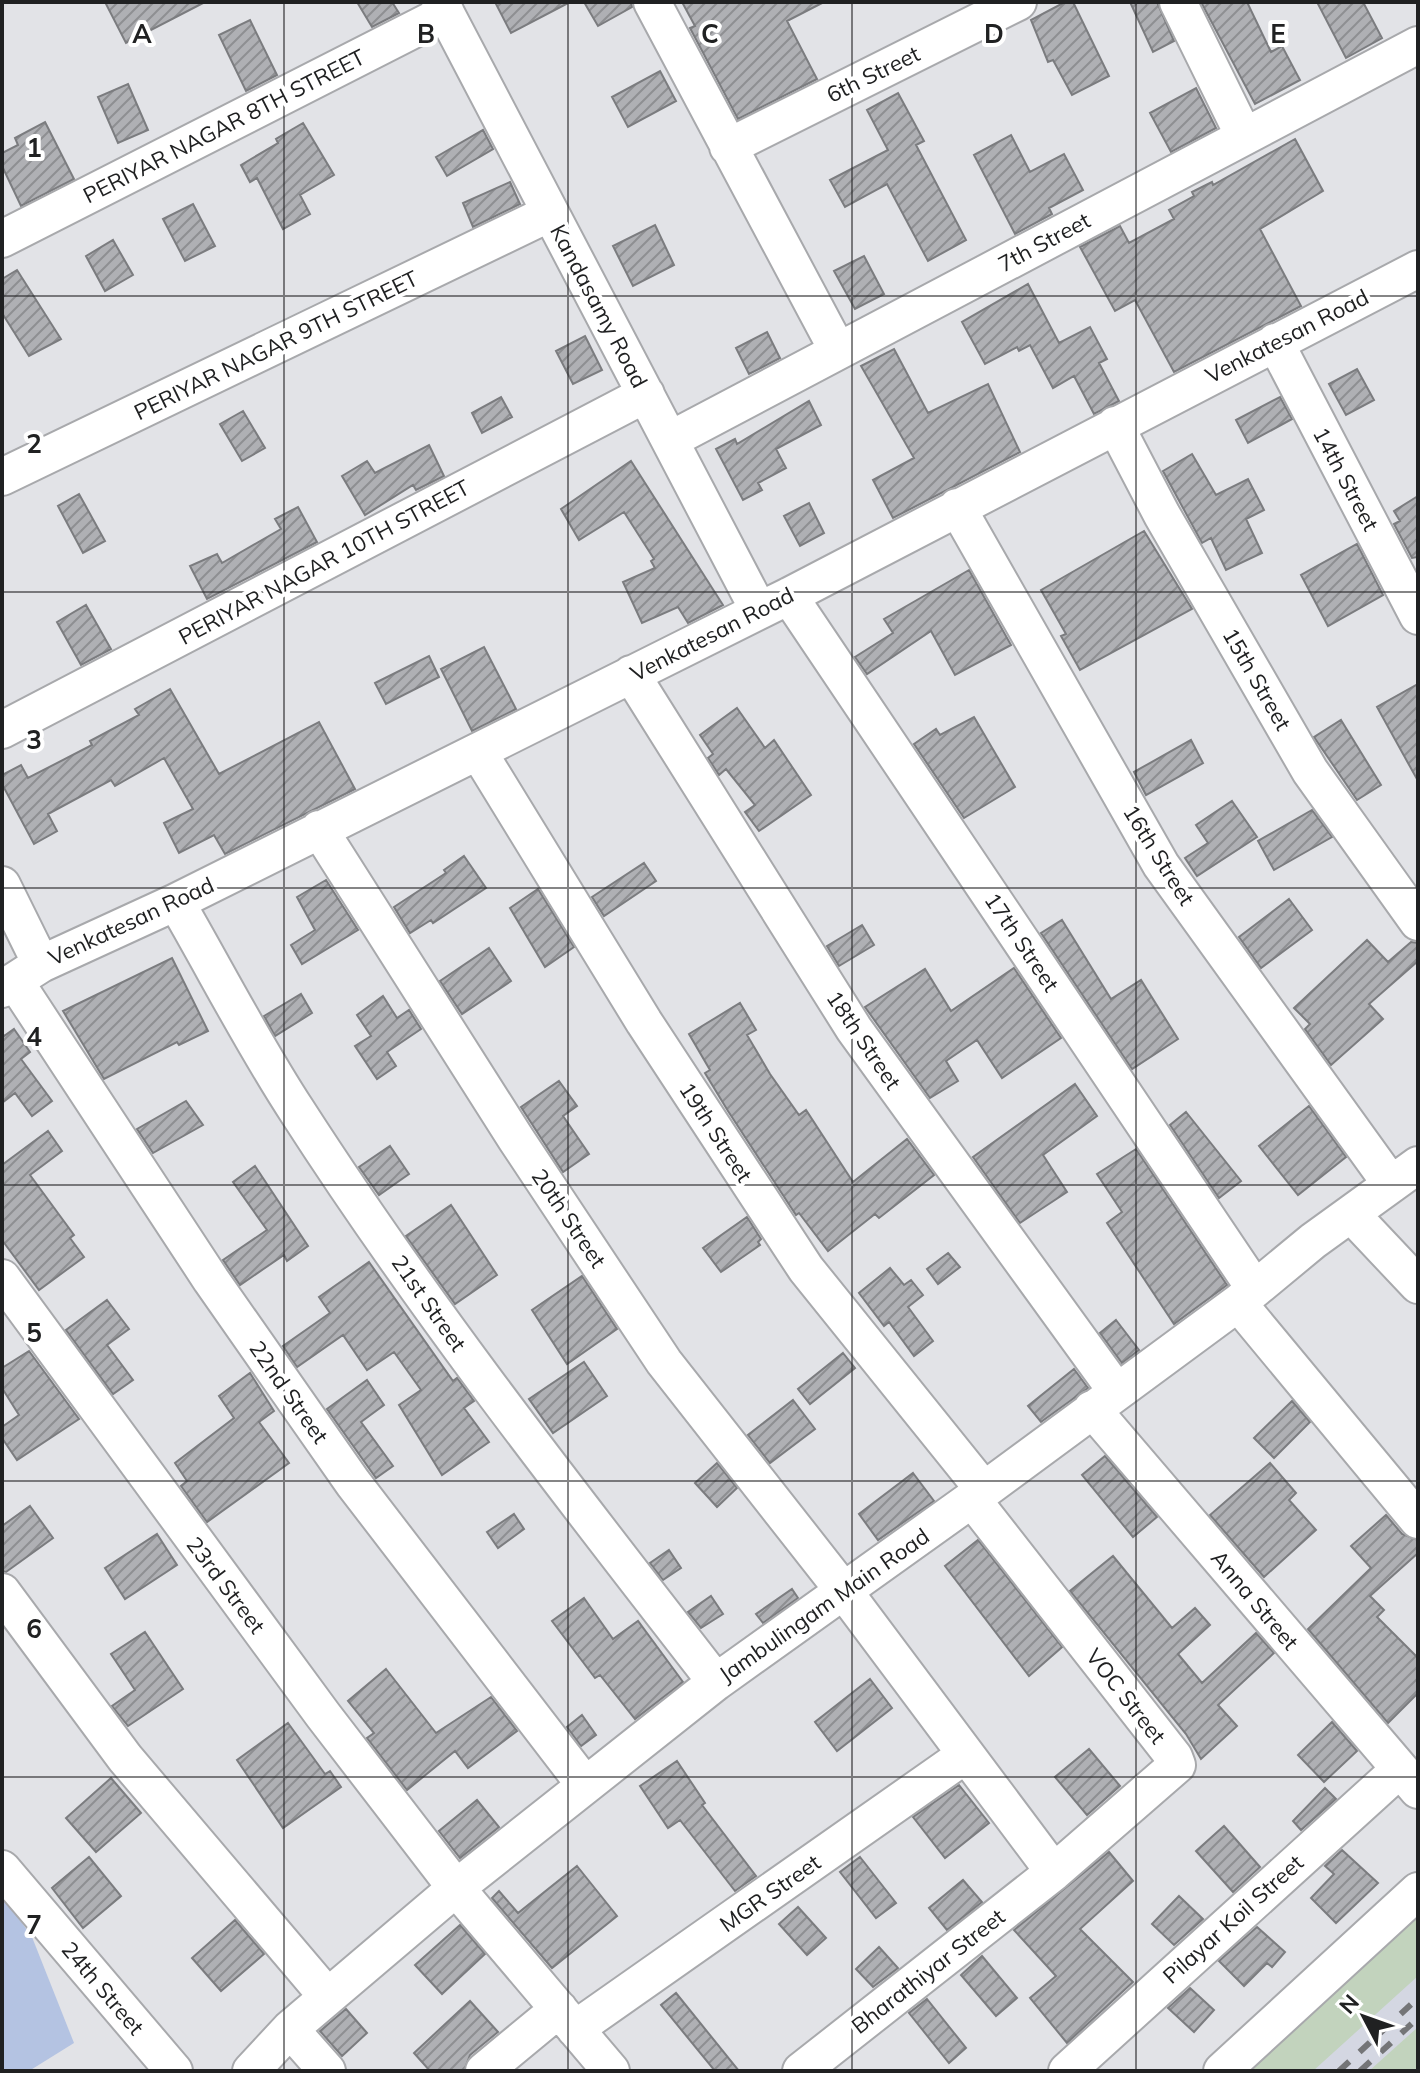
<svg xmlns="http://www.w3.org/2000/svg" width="1420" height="2073" font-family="Mulish,sans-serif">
<defs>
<pattern id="building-hatch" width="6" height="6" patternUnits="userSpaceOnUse" patternTransform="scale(2)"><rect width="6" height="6" fill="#afb0b4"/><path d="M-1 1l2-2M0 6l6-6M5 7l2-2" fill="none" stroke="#8e8f92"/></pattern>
</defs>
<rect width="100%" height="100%" fill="#e2e3e7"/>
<path fill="#d4d7e2" d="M1418,1930v141h-153z"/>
<path fill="#c2d3bd" d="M1418,1906v70l-105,95h-72z
M1418,2027v44h-49z"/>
<path fill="#b4c3e2" d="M2,1895l30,42 42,106 -45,28h-27z"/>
<path fill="url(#building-hatch)" stroke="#7b7c7f" stroke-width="2" d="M105,2h100l-79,41z
M357,2h35l7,11 -27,14z
M495,2h75l-59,31z
M584,2h47l1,5 -34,19z
M682,2h142l-37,19 30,58 -79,40 -48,-91 5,-2z
M1065,2h8l36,74 -37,19 -19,-35 -5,2 -17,-42z
M1130,2h27l17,39 -21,11z
M1201,2h46l24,50 11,-6 18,34 -45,24z
M1317,2h46l19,36 -36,20z
M250,20l27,55 -31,16 -27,-56z
M660,71l16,30 -48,26 -16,-30z
M128,84l20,46 -30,13 -20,-46z
M1196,88l20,40 -45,24 -21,-39z
M898,93l26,48 -8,4 50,95 -38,21 -41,-77 -42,23 -15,-27 58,-30 -21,-40z
M45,122l29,57 -53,27 -19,-40v-13l16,-8 -3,-7z
M303,123l31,52 -34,20 10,19 -27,15 -26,-51 -7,4 -9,-17 37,-22 -2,-4z
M483,130l10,19 -46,27 -11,-19z
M1011,135l19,37 34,-18 19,36 -34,18 3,6 -37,20 -41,-79z
M1295,139l28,52 -63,38 41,77 -127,66 -39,-72 -20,11 -35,-64 40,-21 9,17 45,-24 -5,-9 25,-14 -2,-4 20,-10 1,3z
M510,182l10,22 -47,23 -10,-24z
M193,204l22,42 -30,15 -22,-42z
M655,225l19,40 -41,21 -20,-40z
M113,240l20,35 -28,16 -19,-35z
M864,256l20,38 -29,15 -21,-38z
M17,270l44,69 -32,17 -27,-43v-34z
M1028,284l31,59 31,-16 17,32 -8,4 20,38 -25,13 -20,-38 -21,12 -23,-43 -11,6 -2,-4 -32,17 -23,-42z
M767,332l13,26 -31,16 -13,-26z
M585,336l17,34 -29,14 -17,-33z
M894,349l34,64 60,-29 32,68 -127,66 -20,-38 41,-22 -53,-92z
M1357,369l17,31 -28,15 -17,-31z
M501,397l11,20 -30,16 -10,-20z
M1280,397l12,22 -44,24 -12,-23z
M809,401l12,24 -45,24 10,19 -28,15 4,7 -19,10 -27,-51 19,-10 2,5z
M243,411l22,37 -23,13 -22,-37z
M429,445l15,31 -28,14 -3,-5 -48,30 -23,-39 25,-15 8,12z
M1192,454l24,41 32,-16 16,31 -18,9 16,34 -36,17 -15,-32 -9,5 -39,-72z
M631,461l92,144 -35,18 -10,-16 -36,16 -19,-41 32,-14 -4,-7 3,-2 -30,-47 -45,28 -18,-31z
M79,494l26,47 -22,12 -25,-47z
M1418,496v61l-6,1 -18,-34 6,-3 -6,-10z
M809,503l15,30 -24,13 -16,-30z
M298,507l19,35 -110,57 -17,-33 27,-12 5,9 59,-34 -6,-10z
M1144,531l48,78 -112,61 -19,-34 5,-2 -25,-44z
M1357,544l26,51 -55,31 -27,-51z
M969,570l42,75 -56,30 -24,-44 -64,43 -12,-17 38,-24 -9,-14z
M86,605l25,44 -30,16 -24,-43z
M484,647l32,62 -44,22 -31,-62z
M429,656l10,21 -53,27 -11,-21z
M1418,684v97l-41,-74z
M170,689l49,85 100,-52 36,67 -130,65 -11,-19 -35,18 -15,-30 29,-14 -29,-51 -49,28 -4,-6 -63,34 9,17 -23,13 -32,-60v-9l19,-10 7,13 64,-33 -2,-4 49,-26 -4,-6z
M737,708l28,40 9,-8 37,55 -52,36 -14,-19 10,-7 -29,-36 -7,6 -11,-17 5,-4 -13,-19z
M974,717l41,70 -51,31 -50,-74 22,-15 4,6z
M1341,720l40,65 -24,15 -43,-63z
M1191,740l12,23 -57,32 -12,-23z
M1232,801l25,36 -60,39 -12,-18 23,-15 -12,-18z
M1312,810l20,27 -58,33 -16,-29z
M464,856l22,32 -53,35 -2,-3 -21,13 -16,-26 52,-34 -2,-3z
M644,863l12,18 -52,35 -12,-19z
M326,880l32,50 -56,34 -11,-19 24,-15 -18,-33z
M538,889l36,58 -29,20 -35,-59z
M1289,899l23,31 -51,38 -22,-31z
M1062,920l49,79 30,-19 37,59 -46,30 -91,-136z
M862,925l12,20 -35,21 -12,-20z
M1367,940l21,22 23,-20 7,1v18l-49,43 14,15 -52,46 -26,-36 5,-5 -16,-16z
M489,948l22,33 -49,33 -22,-33z
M172,958l36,73 -29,14 -2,-3 -73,37 -41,-68z
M1014,968l47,70 -59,40 -25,-38 -31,21 12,20 -28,17 -65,-91 60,-38 26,42z
M301,994l11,19 -37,23 -11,-20z
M383,996l14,22 12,-8 12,19 -34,23 9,14 -19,13 -22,-33 16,-10 -14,-21z
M740,1003l16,27 -9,5 23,39 29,41 7,-5 47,72 54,-43 27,36 -55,43 -4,-4 -47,37 -29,-38 -3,2 -68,-104 -23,-38 5,-3 -21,-36z
M14,1029l16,23 -9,7 31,42 -20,15 -17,-23 -13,10v-70l2,3z
M559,1081l18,25 -14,10 26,38 -26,18 -42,-65z
M1075,1084l22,32 -54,39 24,37 -47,31 -47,-66z
M186,1101l17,24 -50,28 -16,-24z
M1309,1106l37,51 -48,38 -39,-49z
M1186,1112l55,69 -22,17 -49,-73z
M48,1131l14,20 -32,24 44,60 -4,3 14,19 -45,33 -37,-50v-75z
M390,1146l19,28 -30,21 -20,-28z
M1136,1149l91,136 -53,39 -67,-101 15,-11 -25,-38z
M255,1166l53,80 -21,15 -3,-6 -44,30 -17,-25 44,-30 -34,-48z
M451,1205l46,70 -42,29 -49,-68z
M747,1217l14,22 -3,3 2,3 -39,27 -18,-24z
M948,1253l12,14 -22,17 -11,-15z
M369,1262l84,119 4,-3 17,23 -10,7 25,34 -47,33 -43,-70 22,-15 -27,-38 -27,18 -24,-35 -46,32 -14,-21 47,-33 -11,-16z
M890,1268l14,17 7,-5 12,15 -15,12 25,34 -19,15 -25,-34 -5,4 -25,-33z
M582,1276l35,53 -50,35 -35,-54z
M107,1300l22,29 -22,16 26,35 -20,14 -47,-64z
M1116,1320l23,30 -17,13 -22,-30z
M29,1351l50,68 -62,41 -15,-22v-11l17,-12 -17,-27v-20z
M843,1353l12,15 -45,36 -12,-15z
M584,1362l23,34 -54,37 -24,-34z
M1074,1369l14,19 -47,34 -13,-16z
M250,1373l24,38 -15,11 30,41 -82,59 -26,-36 6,-5 -12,-18 59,-45 -15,-22z
M367,1380l17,25 -23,17 32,44 -17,12 -49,-69z
M793,1400l22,29 -45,34 -22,-28z
M1292,1401l18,21 -36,36 -20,-20z
M1105,1456l52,61 -24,20 -51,-62z
M717,1463l20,25 -20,19 -22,-24z
M1270,1463l26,30 -7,7 27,30 -52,47 -54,-62z
M913,1473l21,28 -56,39 -19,-26z
M30,1506l23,32 -47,34 -4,-1v-45z
M514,1514l10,15 -26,19 -11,-16z
M1386,1515l16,19 16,6v13l-48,43 14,14 -7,7 41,41v35l-30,30 -80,-94 63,-61 -20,-22z
M157,1534l20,31 -52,34 -20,-31z
M978,1540l84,107 -33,29 -84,-110z
M669,1550l12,18 -18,12 -13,-17z
M1113,1556l59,72 23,-20 15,17 -32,29 24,29 54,-50 18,20 -56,52 19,21 -36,33 -15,-25 -116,-143z
M792,1589l6,9 -35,25 -7,-9z
M711,1596l12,18 -22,14 -13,-16z
M584,1598l29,41 25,-18 45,61 -48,37 -35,-44 -5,3 -43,-57z
M145,1632l38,57 -55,37 -16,-20 23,-16 -24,-36z
M386,1669l50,64 55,-36 26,34 -49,37 -13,-17 -48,39 -40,-52 7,-5 -26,-32z
M870,1679l22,29 -55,43 -22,-29z
M582,1715l14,20 -15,11 -14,-19z
M1332,1722l25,29 -33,31 -26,-27z
M288,1723l37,51 5,-3 11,16 -58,41 -46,-68z
M1089,1749l31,37 -33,29 -32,-38z
M677,1761l28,42 -3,2 54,71 -21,15 -55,-71 -12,8 -28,-42z
M111,1778l30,35 -45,39 -30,-34z
M959,1785l30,38 -44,35 -32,-41z
M1325,1788l11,11 -35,31 -8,-9z
M477,1800l22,27 -39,31 -21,-27z
M1224,1826l36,41 -27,25 -37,-41z
M1342,1850l36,33 -42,40 -25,-25 23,-24 -9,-8z
M1109,1852l24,29 -53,48 53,53 -66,61 -37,-45 26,-22 -42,-46z
M89,1857l32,39 -38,32 -31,-40z
M860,1857l36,46 -20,15 -36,-46z
M577,1866l40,50 -65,52 -60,-70 7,-7 19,22z
M963,1880l19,22 -35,28 -18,-22z
M1179,1896l24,23 -29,26 -22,-21z
M798,1907l28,31 -19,17 -28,-31z
M235,1920l29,34 -43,37 -29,-33z
M460,1925l25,29 -43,40 -27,-29z
M1257,1927l28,25 -13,15 -5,-4 -23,23 -25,-25z
M879,1947l19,21 -25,19 -17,-18z
M982,1956l35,42 -21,18 -35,-41z
M1190,1988l24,22 -20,22 -26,-24z
M676,1993l63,78h-24l-54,-66z
M927,1999l39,49 -17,15 -40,-50z
M470,2001l28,31 -28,23 -6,16h-34l-16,-18z
M346,2009l21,24 -25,23 -22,-25z"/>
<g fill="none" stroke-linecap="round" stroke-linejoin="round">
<g stroke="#a8a9ac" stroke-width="40">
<path id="minor" d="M440,2l318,607
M652,2l186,349
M1178,2l66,134
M728,147l290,-145
M2,239l444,-226
M1275,342l143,274
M1115,425l47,90 148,256 108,151
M670,440l748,-395
M2,477l548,-264
M957,507l204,358 230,319
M789,596l466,693
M631,674l223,355 263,363
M2,730l644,-336
M479,753l165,269 162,247 178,221
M319,829l197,310 148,223 179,228 211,282
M2,885l39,79
M176,902c40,69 77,142 121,209 128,199 274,384 419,571
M16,983l195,297 142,203 232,302
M2,989l39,-25 135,-62 613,-306 629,-327
M1351,1214l67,71
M2,1278l321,437 133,173 155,183
M1238,1303l180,217
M1092,1409l326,381
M2,1592l123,166 202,238
M2,1869l172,202
M290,2029l37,42
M575,2029l389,-273
M251,2071l39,-42 166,-141 260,-206 256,-183 266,-196 75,-62 105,-76
M484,2071l75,-62
M801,2071l253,-199 123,-107 -3,-8 -202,-258
M1067,2071l333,-302
M1222,2071l196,-180"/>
</g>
<use href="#minor" stroke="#fff" stroke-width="36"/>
<path stroke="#747577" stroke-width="6" stroke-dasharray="14 14" stroke-linecap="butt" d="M1339,2071l79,-73
M1360,2071l58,-53"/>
</g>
<path fill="none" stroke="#202122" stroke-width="2" stroke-opacity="0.55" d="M284,2v2069M568,2v2069M852,2v2069M1136,2v2069M2,296h1416M2,592h1416M2,888h1416M2,1185h1416M2,1481h1416M2,1777h1416"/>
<g text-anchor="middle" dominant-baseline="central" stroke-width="8" stroke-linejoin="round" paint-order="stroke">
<g font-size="22" fill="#202122" stroke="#fff">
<text transform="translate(873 74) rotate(-26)">6th Street</text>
<text transform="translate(224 126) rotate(-27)">PERIYAR NAGAR 8TH STREET</text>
<text transform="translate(1044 242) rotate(-28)">7th Street</text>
<text transform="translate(599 306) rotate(62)">Kandasamy Road</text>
<text transform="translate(1287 336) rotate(-27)">Venkatesan Road</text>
<text transform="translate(276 345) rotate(-26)">PERIYAR NAGAR 9TH STREET</text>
<text transform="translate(1346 479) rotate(62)">14th Street</text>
<text transform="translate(324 562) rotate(-28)">PERIYAR NAGAR 10TH STREET</text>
<text transform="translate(712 634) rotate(-27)">Venkatesan Road</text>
<text transform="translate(1257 679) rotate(60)">15th Street</text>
<text transform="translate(1159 855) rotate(58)">16th Street</text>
<text transform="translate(131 921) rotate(-25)">Venkatesan Road</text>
<text transform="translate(1022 942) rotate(56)">17th Street</text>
<text transform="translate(864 1040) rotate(56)">18th Street</text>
<text transform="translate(716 1132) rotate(57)">19th Street</text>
<text transform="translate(569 1218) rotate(56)">20th Street</text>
<text transform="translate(429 1303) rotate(55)">21st Street</text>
<text transform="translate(289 1392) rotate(55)">22nd Street</text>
<text transform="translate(226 1585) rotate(53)">23rd Street</text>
<text transform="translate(1255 1600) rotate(50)">Anna Street</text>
<text transform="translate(824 1605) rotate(-35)">Jambulingam Main Road</text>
<text transform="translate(1126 1696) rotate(52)">VOC Street</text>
<text transform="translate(770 1893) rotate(-35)">MGR Street</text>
<text transform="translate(1233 1919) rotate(-42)">Pilayar Koil Street</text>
<text transform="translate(928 1971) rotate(-38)">Bharathiyar Street</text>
<text transform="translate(103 1988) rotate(50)">24th Street</text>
</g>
</g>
<g font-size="26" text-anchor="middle" font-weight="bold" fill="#202122" stroke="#fff" stroke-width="8" stroke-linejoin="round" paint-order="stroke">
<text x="142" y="43">A</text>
<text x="426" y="43">B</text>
<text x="710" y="43">C</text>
<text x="994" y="43">D</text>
<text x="1278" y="43">E</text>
<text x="34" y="157">1</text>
<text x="34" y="453">2</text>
<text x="34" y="749">3</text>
<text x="34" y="1046">4</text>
<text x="34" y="1342">5</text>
<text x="34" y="1638">6</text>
<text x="34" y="1934">7</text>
</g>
<rect width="1420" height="2073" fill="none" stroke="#202122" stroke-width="8"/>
<g transform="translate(1364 2017) rotate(311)" stroke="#ffffff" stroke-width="6" paint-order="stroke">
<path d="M0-6L14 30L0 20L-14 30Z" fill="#202122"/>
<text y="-12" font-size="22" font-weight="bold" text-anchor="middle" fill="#202122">N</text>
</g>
</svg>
